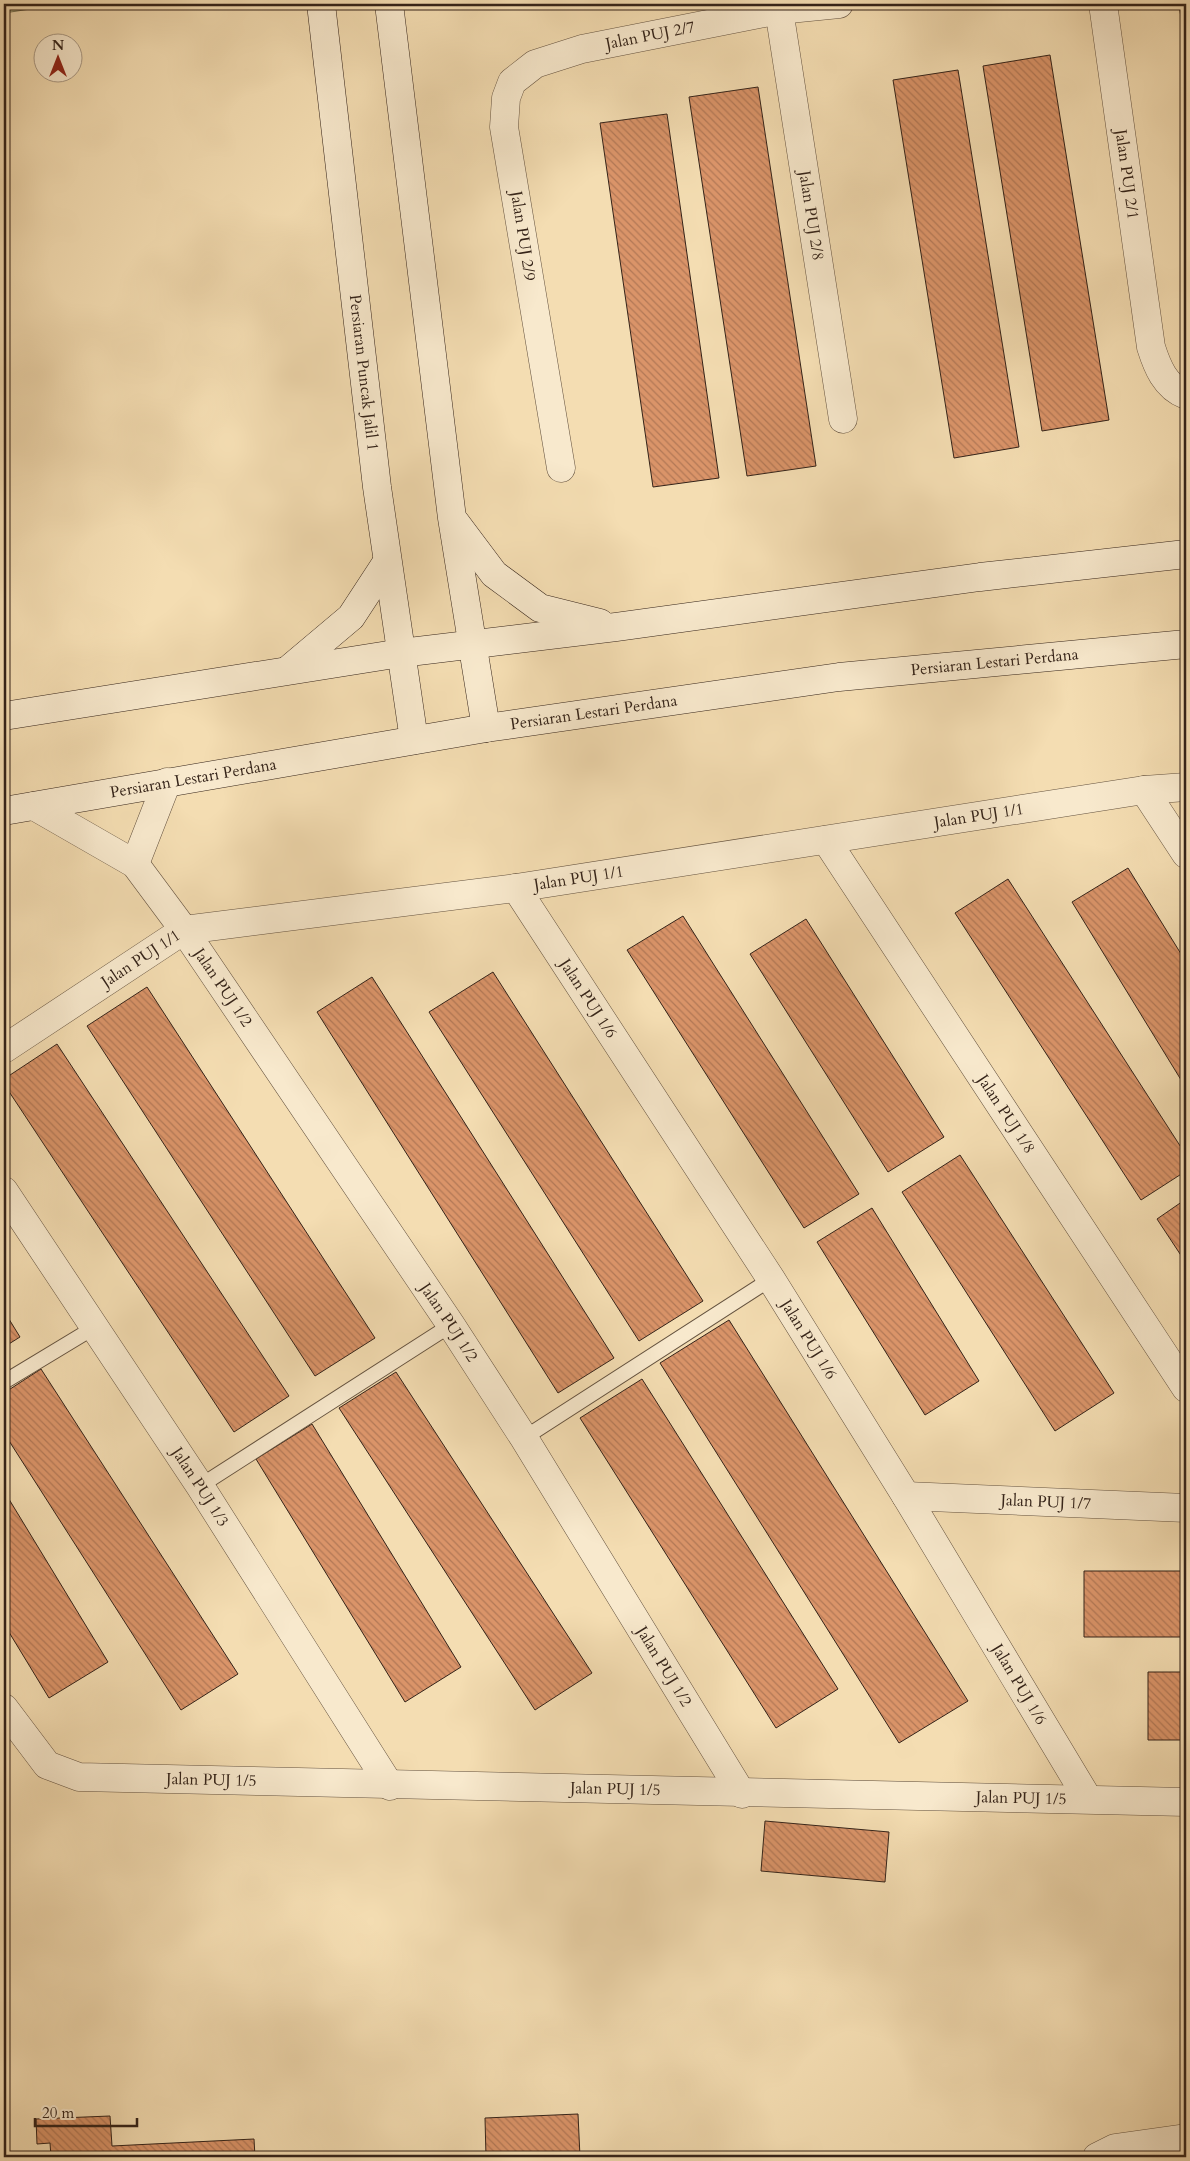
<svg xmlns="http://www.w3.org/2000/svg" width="1190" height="2161" font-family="Cardo,serif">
<defs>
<pattern id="park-crowns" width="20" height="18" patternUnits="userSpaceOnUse" patternTransform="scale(1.25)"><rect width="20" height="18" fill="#bac18d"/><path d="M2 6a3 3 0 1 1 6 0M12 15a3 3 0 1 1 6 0" fill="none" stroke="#989c72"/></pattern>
<pattern id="building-back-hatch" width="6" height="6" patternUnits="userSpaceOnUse" patternTransform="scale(1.25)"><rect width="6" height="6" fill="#da9469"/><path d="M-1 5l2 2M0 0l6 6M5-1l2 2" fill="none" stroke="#b27856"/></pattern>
</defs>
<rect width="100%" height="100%" fill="#f4ddb2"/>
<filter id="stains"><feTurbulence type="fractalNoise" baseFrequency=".004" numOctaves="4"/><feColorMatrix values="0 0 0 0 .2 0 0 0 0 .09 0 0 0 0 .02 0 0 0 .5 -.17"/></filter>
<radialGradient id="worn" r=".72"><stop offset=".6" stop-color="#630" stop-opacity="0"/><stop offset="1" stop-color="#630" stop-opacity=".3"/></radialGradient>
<path fill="url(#park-crowns)" stroke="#777253" d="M4,4h59l-59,9z"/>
<path fill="url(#building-back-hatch)" stroke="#342319" d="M1179,4h7v48z
M1050,55l59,365 -67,11 -59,-365z
M958,70l61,377 -65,11 -61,-378z
M758,87l58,379 -69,10 -58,-379z
M667,114l52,364 -66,9 -53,-364z
M1128,868l58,94v126l-114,-186z
M1008,879l178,276v16l-45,29 -186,-287z
M683,916l176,278 -55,34 -177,-278z
M806,919l138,218 -56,35 -138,-218z
M493,972l210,329 -64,40 -210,-329z
M372,977l242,381 -56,35 -241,-381z
M147,987l228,351 -60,38 -228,-350z
M57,1044l232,352 -55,36 -230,-348v-5z
M960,1155l154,238 -59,38 -153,-239z
M1186,1199v64l-29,-44z
M872,1208l107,173 -54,34 -108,-173z
M4,1311l16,26 -16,10z
M729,1320l239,381 -69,42 -239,-380z
M41,1369l197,305 -57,36 -177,-277v-40z
M396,1372l196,301 -57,37 -196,-302z
M642,1379l196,310 -62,39 -196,-310z
M312,1424l149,243 -56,35 -149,-243z
M4,1491l104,171 -59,36 -45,-74z
M1084,1571h102v66h-102z
M1148,1672h38v68h-38z
M765,1821l124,11 -4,50 -124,-11z
M578,2114l2,43h-94l-1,-39z
M110,2116l2,30 142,-7 1,18h-204l-1,-14 -13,1 -1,-25z"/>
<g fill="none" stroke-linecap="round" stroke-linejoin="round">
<g stroke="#64523f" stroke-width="16">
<path id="lane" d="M4,1382l91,-55
M524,1438l247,-159
M200,1486l251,-161"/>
</g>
<g stroke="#64523f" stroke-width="29">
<g id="street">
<path id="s1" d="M1103,4l48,343c6,19 14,40 35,48"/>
<path id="s2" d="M779,10l64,409"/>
<path id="s3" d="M561,468l-57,-341 2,-29 6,-16 23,-18 47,-15 197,-39 60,-6"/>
<path d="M1144,790l42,64"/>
<path id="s4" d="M34,806l101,58 49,66 267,395 73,113 218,356"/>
<path id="s5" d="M826,840l360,548"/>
<path d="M135,864l32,-82"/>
<path id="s6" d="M516,888l255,391 135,217 182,303"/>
<path id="s7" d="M4,1049l180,-119 332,-42 628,-98 42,-3"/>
<path id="s8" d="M4,1191l196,295 190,300"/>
<path id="s9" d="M906,1496l280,12"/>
<path id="s10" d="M4,1708l43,57 32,12 1107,25"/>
<path d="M1097,2157l18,-9 71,-10"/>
</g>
</g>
<g stroke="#342319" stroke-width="29">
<g id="secondary">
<path id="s11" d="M321,4l56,483 37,253"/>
<path d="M389,4l63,514 34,210"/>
<path d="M455,522l39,52 46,34 60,15"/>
<path d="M288,670l63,-53 36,-55"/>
<path d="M4,716l397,-63 215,-26 364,-50 206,-23"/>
<path id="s12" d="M4,811l482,-83 353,-51 347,-33"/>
</g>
</g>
<use href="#lane" stroke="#f8e9cd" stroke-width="14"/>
<use href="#street" stroke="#f8e9cd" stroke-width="28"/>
<use href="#secondary" stroke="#f8e9cd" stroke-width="28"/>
</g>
<g text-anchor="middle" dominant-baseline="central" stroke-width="4" stroke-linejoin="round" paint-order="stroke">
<g font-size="16" fill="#342319" stroke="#f8e9cd">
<text stroke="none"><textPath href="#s3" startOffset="540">Jalan PUJ 2/7</textPath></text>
<text stroke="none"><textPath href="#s1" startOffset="172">Jalan PUJ 2/1</textPath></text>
<text stroke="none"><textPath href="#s2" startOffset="208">Jalan PUJ 2/8</textPath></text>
<text transform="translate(523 236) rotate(81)">Jalan PUJ 2/9</text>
<text stroke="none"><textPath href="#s11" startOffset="371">Persiaran Puncak Jalil 1</textPath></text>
<text stroke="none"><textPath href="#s12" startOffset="1002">Persiaran Lestari Perdana</textPath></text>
<text stroke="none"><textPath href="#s12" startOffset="598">Persiaran Lestari Perdana</textPath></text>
<text stroke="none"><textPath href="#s12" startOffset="192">Persiaran Lestari Perdana</textPath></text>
<text stroke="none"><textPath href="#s7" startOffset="1019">Jalan PUJ 1/1</textPath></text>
<text stroke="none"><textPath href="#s7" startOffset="614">Jalan PUJ 1/1</textPath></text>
<text stroke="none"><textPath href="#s7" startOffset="164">Jalan PUJ 1/1</textPath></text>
<text stroke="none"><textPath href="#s4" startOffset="268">Jalan PUJ 1/2</textPath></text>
<text stroke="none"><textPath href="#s6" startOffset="132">Jalan PUJ 1/6</textPath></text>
<text stroke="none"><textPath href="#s5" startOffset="328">Jalan PUJ 1/8</textPath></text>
<text stroke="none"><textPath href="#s4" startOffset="672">Jalan PUJ 1/2</textPath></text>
<text stroke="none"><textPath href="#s6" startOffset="538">Jalan PUJ 1/6</textPath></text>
<text stroke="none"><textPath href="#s8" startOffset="355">Jalan PUJ 1/3</textPath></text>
<text stroke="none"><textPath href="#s9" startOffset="140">Jalan PUJ 1/7</textPath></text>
<text stroke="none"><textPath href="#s4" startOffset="1078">Jalan PUJ 1/2</textPath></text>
<text stroke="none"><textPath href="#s6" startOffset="942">Jalan PUJ 1/6</textPath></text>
<text stroke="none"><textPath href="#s10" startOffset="238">Jalan PUJ 1/5</textPath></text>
<text stroke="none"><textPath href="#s10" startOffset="642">Jalan PUJ 1/5</textPath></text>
<text stroke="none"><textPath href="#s10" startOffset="1048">Jalan PUJ 1/5</textPath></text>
</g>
</g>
<rect width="1190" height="2161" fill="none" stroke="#f4ddb2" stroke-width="20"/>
<rect x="5" y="5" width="1180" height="2151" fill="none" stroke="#342319" stroke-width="2.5"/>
<rect x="10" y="10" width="1170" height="2141" fill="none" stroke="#342319"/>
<g transform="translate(58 58)"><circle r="24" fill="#f8e9cd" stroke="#aa9a85"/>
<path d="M0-4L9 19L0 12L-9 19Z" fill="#8f2418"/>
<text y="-8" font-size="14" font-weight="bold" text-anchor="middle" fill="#342319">N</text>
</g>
<path d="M35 2118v8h102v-8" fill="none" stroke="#342319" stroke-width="2.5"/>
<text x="42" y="2118" font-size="15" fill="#342319" stroke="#f8e9cd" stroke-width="4" paint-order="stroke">20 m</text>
<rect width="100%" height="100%" filter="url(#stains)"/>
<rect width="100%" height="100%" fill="url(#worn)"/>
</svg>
